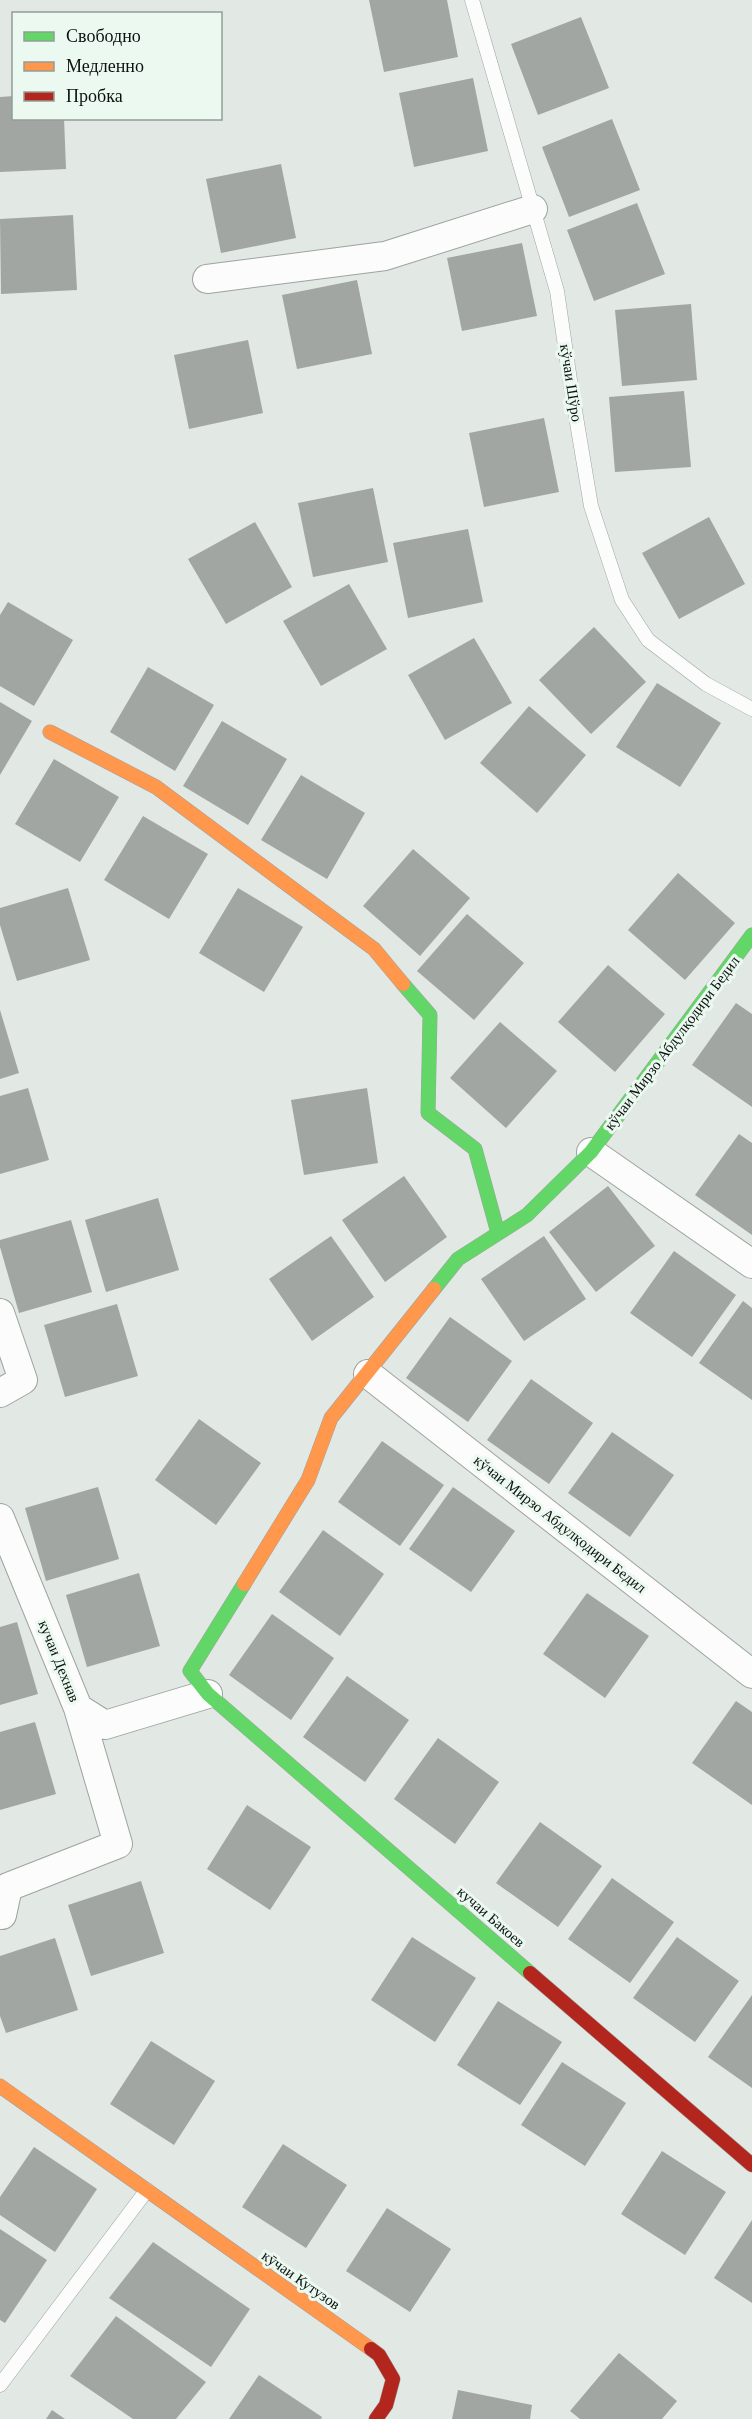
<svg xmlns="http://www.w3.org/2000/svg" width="752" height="2419" font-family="'Times New Roman',serif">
<rect width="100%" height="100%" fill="#e2e8e4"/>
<path fill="#a1a6a3" d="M369,0h78l11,57 -74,15z
M581,17l28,71 -71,27 -27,-71z
M473,78l15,73 -74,16 -15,-74z
M14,96v22h50l2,51 -66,3v-75z
M612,119l28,71 -71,27 -27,-70z
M281,164l15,74 -75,15 -15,-74z
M637,203l28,71 -71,27 -27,-71z
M73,215l4,75 -76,4 -1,-75z
M522,243l15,73 -75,15 -15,-73z
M357,280l15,74 -75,15 -15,-74z
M691,304l6,76 -75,6 -7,-76z
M248,340l15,73 -74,16 -15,-74z
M684,391l7,76 -76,5 -6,-75z
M544,418l15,74 -75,15 -15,-74z
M373,488l15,74 -75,15 -15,-74z
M709,517l36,67 -66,35 -37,-66z
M255,522l37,65 -66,37 -38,-65z
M468,529l15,73 -75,16 -15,-75z
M349,584l38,65 -66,37 -38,-65z
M8,602l65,38 -39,66 -34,-20v-71z
M594,627l52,55 -55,52 -52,-54z
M474,638l38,65 -67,37 -37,-65z
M148,667l66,38 -39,66 -65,-39z
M657,683l64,40 -41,64 -64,-40z
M0,702l32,19 -32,54z
M529,706l57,49 -49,58 -57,-50z
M222,721l65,38 -39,66 -65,-39z
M54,759l65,38 -39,65 -65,-38z
M301,775l64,38 -38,66 -66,-39z
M143,816l65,38 -39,65 -65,-39z
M413,849l57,49 -50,58 -57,-50z
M678,873l57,50 -50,57 -57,-50z
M68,888l22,72 -73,21 -17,-56v-17z
M238,888l65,39 -39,65 -65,-39z
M467,914l57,49 -50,57 -57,-49z
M608,965l57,49 -50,58 -57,-50z
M736,1003l16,11v93l-60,-42z
M0,1010l19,63 -19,6z
M500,1022l57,49 -51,57 -56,-50z
M28,1088l21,72 -49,14v-78z
M367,1088l11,75 -74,12 -13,-75z
M739,1134l13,9v92l-57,-40z
M404,1176l43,61 -62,45 -43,-62z
M608,1186l47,60 -59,46 -47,-60z
M158,1198l21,72 -73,22 -21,-72z
M71,1220l21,72 -73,21 -19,-66v-7z
M331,1236l43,61 -62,44 -43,-62z
M544,1236l42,63 -62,42 -43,-62z
M674,1251l62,44 -44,62 -62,-44z
M743,1301l9,7v92l-53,-37z
M117,1304l21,72 -73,21 -21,-72z
M450,1317l62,44 -44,61 -62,-44z
M531,1379l62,44 -44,61 -62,-44z
M199,1419l62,44 -45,62 -61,-45z
M612,1432l62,43 -44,62 -62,-44z
M382,1441l62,44 -44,61 -62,-44z
M98,1487l21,72 -73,22 -21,-73z
M453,1487l62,44 -44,61 -62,-43z
M323,1530l61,44 -44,62 -61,-44z
M139,1573l21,73 -73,21 -21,-72z
M587,1593l62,43 -44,62 -62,-44z
M272,1614l62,44 -43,62 -62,-45z
M17,1622l21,72 -38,11v-78z
M347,1676l62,44 -44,62 -62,-45z
M736,1701l16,11v93l-60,-42z
M35,1722l21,72 -56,16v-78z
M438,1738l61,44 -44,62 -61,-45z
M247,1805l64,42 -41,63 -63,-41z
M540,1822l62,44 -44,61 -62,-44z
M612,1878l62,44 -44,61 -62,-44z
M141,1881l23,72 -73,23 -23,-71z
M412,1937l64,41 -41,64 -64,-42z
M677,1937l62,44 -44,61 -62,-44z
M55,1938l23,72 -72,23 -6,-17v-60z
M752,1995v93l-44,-31z
M498,2001l64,41 -42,63 -63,-40z
M151,2041l64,40 -41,64 -64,-41z
M562,2062l64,41 -41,63 -64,-41z
M283,2144l64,41 -41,63 -64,-41z
M34,2147l63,42 -42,63 -55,-37v-18z
M662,2151l64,41 -41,63 -64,-41z
M387,2208l64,41 -41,63 -64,-41z
M752,2220v83l-38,-25z
M0,2229l47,31 -42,63 -5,-3z
M153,2242l97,67 -39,58 -102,-69z
M116,2316l90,66 -30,37h-43l-63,-43z
M619,2353l58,48 -15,18h-82l-10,-8z
M259,2375l63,42 -1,2h-92z
M458,2390l74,15 -2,14h-78z
M52,2410l13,9h-19z"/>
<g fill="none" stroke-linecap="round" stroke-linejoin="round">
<g stroke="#9ea3a0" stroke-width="15">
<path id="lane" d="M472,0l85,291 14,96 20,119 31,94 26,40 58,44 46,25
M0,2385l147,-195"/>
</g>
<g stroke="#9ea3a0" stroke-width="30">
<path id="street" d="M207,279l178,-23 148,-47
M591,1152l161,112
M0,1313l23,67 -23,13
M368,1374l384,300
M0,1518l78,190 27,17 103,-31
M0,1915h2l6,-28 110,-43 -40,-136"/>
</g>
<g stroke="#9ea3a0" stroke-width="15">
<path id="fast" d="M403,984l27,31 -2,98 47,36 23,84
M434,1289l24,-30 69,-44 64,-63 161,-217
M244,1584l-54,87 18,23 322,279"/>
</g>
<g stroke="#9ea3a0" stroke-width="15">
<path id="slow" d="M50,732l106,55 218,162 29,35
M244,1584l64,-104 23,-62 103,-129
M0,2086l371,263"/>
</g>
<g stroke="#9ea3a0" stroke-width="15">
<path id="jam" d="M530,1973l222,192
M371,2349l8,6 14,24 -7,26 -10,14"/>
</g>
<use href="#lane" stroke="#fbfcfb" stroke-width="14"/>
<use href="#street" stroke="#fbfcfb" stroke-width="28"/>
<use href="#fast" stroke="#63d668" stroke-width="14"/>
<use href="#slow" stroke="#ff974d" stroke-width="14"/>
<use href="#jam" stroke="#b3261e" stroke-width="14"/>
</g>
<g text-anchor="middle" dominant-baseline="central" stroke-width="6" stroke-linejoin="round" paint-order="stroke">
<g font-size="15" fill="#0d120f" stroke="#ebf9f0">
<text transform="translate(571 383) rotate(81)">кўчаи Шўро</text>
<text transform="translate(672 1043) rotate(-53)">кўчаи Мирзо Абдулқодири Бедил</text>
<text transform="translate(560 1524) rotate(38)">кўчаи Мирзо Абдулқодири Бедил</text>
<text transform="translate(59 1661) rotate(68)">кучаи Дехнав</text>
<text transform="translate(491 1917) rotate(41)">кучаи Бакоев</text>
<text transform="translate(301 2280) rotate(35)">кӯчаи Кутузов</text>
</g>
</g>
<rect x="12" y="12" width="210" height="108" fill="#ebf9f0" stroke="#929d96" stroke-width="1.5"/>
<rect x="24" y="32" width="30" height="9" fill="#63d668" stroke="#929d96" stroke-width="1.5"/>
<text x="66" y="42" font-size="18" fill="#0d120f">Свободно</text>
<rect x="24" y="62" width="30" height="9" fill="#ff974d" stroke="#929d96" stroke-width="1.5"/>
<text x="66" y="72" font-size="18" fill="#0d120f">Медленно</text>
<rect x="24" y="92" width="30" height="9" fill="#b3261e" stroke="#929d96" stroke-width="1.5"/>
<text x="66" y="102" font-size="18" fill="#0d120f">Пробка</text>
</svg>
